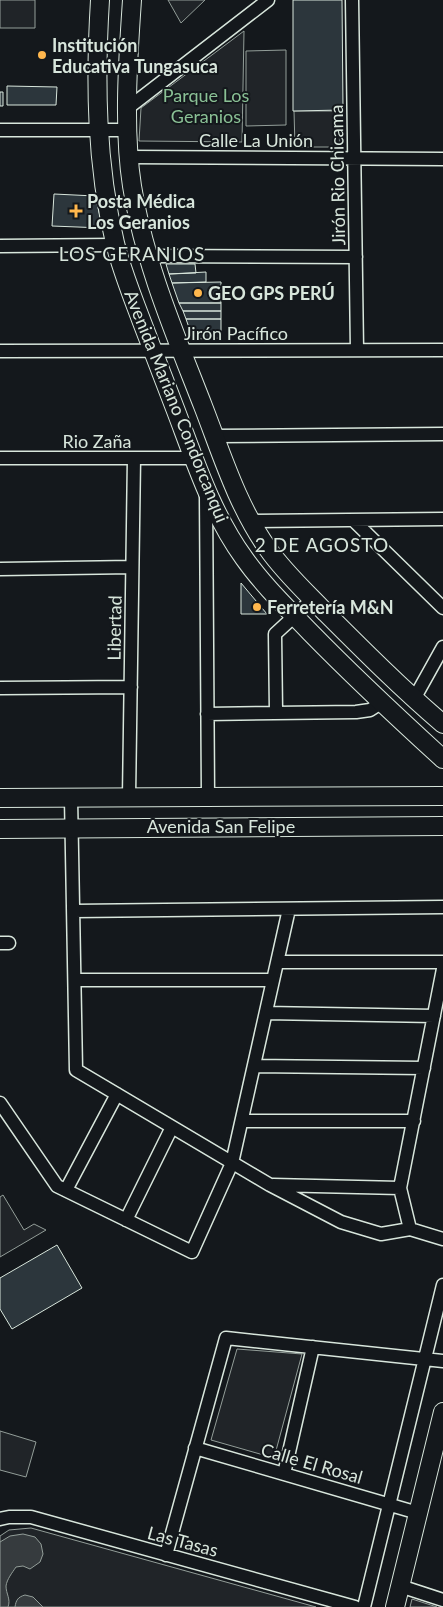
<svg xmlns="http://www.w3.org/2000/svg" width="443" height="1607" font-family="Lato,sans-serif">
<rect width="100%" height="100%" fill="#14181c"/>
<path fill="#202428" stroke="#939e99" d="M0,0h35v28h-35z
M168,0h37l-24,23z
M244,31l-2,111 -103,-1 2,-33z
M286,50v75l-40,1v-75z
M294,111h45l1,36h-45z
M3,1195l21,35 10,-6 12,6 -46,27v-60z
M237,1349l65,5 -28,104 -63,-18z
M0,1431l36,11 -10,35 -26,-7z
M31,1528l285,79h-316v-71l9,-6z
M412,1599l25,8h-27z"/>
<path fill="#363b3e" stroke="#939e99" d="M23,1534l12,3 6,7 2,10 -3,8 -10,7 -7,-3 -7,1c-4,6 -9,12 -10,19 0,8 5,13 2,21h-8v-65l10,-6z
M25,1595l8,2 10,10h-28c1,-7 3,-10 10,-12z"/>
<path fill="#2c363c" stroke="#d8e6dc" d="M293,0h49l1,110 -50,1z
M7,86l50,1 -1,18h-49z
M0,92h3v14h-3z
M54,194l41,2 8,32 -51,-2z
M166,264h29l1,9 -27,1z
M206,272v10l-34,1 -3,-9z
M221,282v21h-42l-7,-20z
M179,303h42v8h-38z
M183,311h38v8h-35z
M186,319h35v19l-28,1z
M241,583l26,31h-26z
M57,1245l25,43 -70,41 -12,-20v-31z"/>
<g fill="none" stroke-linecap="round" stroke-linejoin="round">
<g stroke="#d8e6dc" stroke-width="15">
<path id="street" d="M352,0l5,350
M128,108l140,-108
M0,130h128
M129,157l314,2
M0,246l115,-1
M148,256l208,1
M0,351l443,-1
M214,436l229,-2
M0,458h194
M206,494l2,303
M353,520l90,88
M251,521l192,-2
M0,569l132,-2
M0,688l131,-1
M414,699l29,-52
M276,712l-1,-78 38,-35
M207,714l149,-2 14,-2 11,-7
M129,797l5,-339
M71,798l5,272 194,115 71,37 40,12 29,-5
M74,911l369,-4
M0,943h9
M277,962h166
M443,969l-43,219 10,41 33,10
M75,980h198
M266,1013l168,3
M254,1066l170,2
M0,1103l57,83 135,66 40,-89 57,-254
M242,1121h172
M273,1185l127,3
M66,1190l51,-96
M126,1220l46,-93
M195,1448l223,65
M284,1474l29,-127
M0,1519l9,-2h22l324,90
M166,1555l60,-217 217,23
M400,1586l43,14
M364,1607l79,-322"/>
</g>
<g stroke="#d8e6dc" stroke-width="20">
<path id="secondary" d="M100,0c-5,81 -4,164 15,243 6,25 16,50 25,74 12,32 24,63 36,94 19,50 36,103 68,147 19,27 43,50 66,74 43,44 88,86 133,127
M132,0c-4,58 -9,129 0,186 12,76 43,148 71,220 19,49 34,99 65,143 16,23 38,43 58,64 38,38 76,76 117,111
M0,798l443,-2
M0,829l443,-3
M395,1607l48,-195"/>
</g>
<use href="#street" stroke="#14181c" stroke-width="12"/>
<use href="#secondary" stroke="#14181c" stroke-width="18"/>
</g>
<g fill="#ffb74d" stroke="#14181c" stroke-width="2">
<circle cx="42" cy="55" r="5"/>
<path d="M73.5 203.5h5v5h5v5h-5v5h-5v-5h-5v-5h5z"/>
<circle cx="198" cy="293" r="5"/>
<circle cx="257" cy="607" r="5"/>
</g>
<g text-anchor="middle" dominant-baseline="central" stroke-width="4" stroke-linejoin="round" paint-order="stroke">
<g font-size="18" font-weight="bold" fill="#d8e6dc" stroke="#14181c" text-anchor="start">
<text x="52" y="45">Institución<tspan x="52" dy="21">Educativa Tungasuca</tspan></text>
<text x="87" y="201">Posta Médica<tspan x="87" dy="21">Los Geranios</tspan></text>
<text x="208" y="293">GEO GPS PERÚ</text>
<text x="267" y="607">Ferretería M&amp;N</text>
</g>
<g font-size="18" fill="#8ac095" stroke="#14181c">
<text x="206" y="95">Parque Los<tspan x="206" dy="21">Geranios</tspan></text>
</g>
<g font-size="18" fill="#d8e6dc" stroke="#14181c">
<text x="256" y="140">Calle La Unión</text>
<text transform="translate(337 175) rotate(-91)">Jirón Rio Chicama</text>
<text x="236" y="333">Jirón Pacífico</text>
<text transform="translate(177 406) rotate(68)">Avenida Mariano Condorcanqui</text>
<text x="97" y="441">Rio Zaña</text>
<text transform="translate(114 628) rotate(-89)">Libertad</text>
<text x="221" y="826">Avenida San Felipe</text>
<text transform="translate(312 1463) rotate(16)">Calle El Rosal</text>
<text transform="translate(183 1541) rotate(15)">Las Tasas</text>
</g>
<g font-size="19" letter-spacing="1" fill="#d8e6dc" stroke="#14181c">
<text x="132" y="253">LOS GERANIOS</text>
<text x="322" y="544">2 DE AGOSTO</text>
</g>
</g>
</svg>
